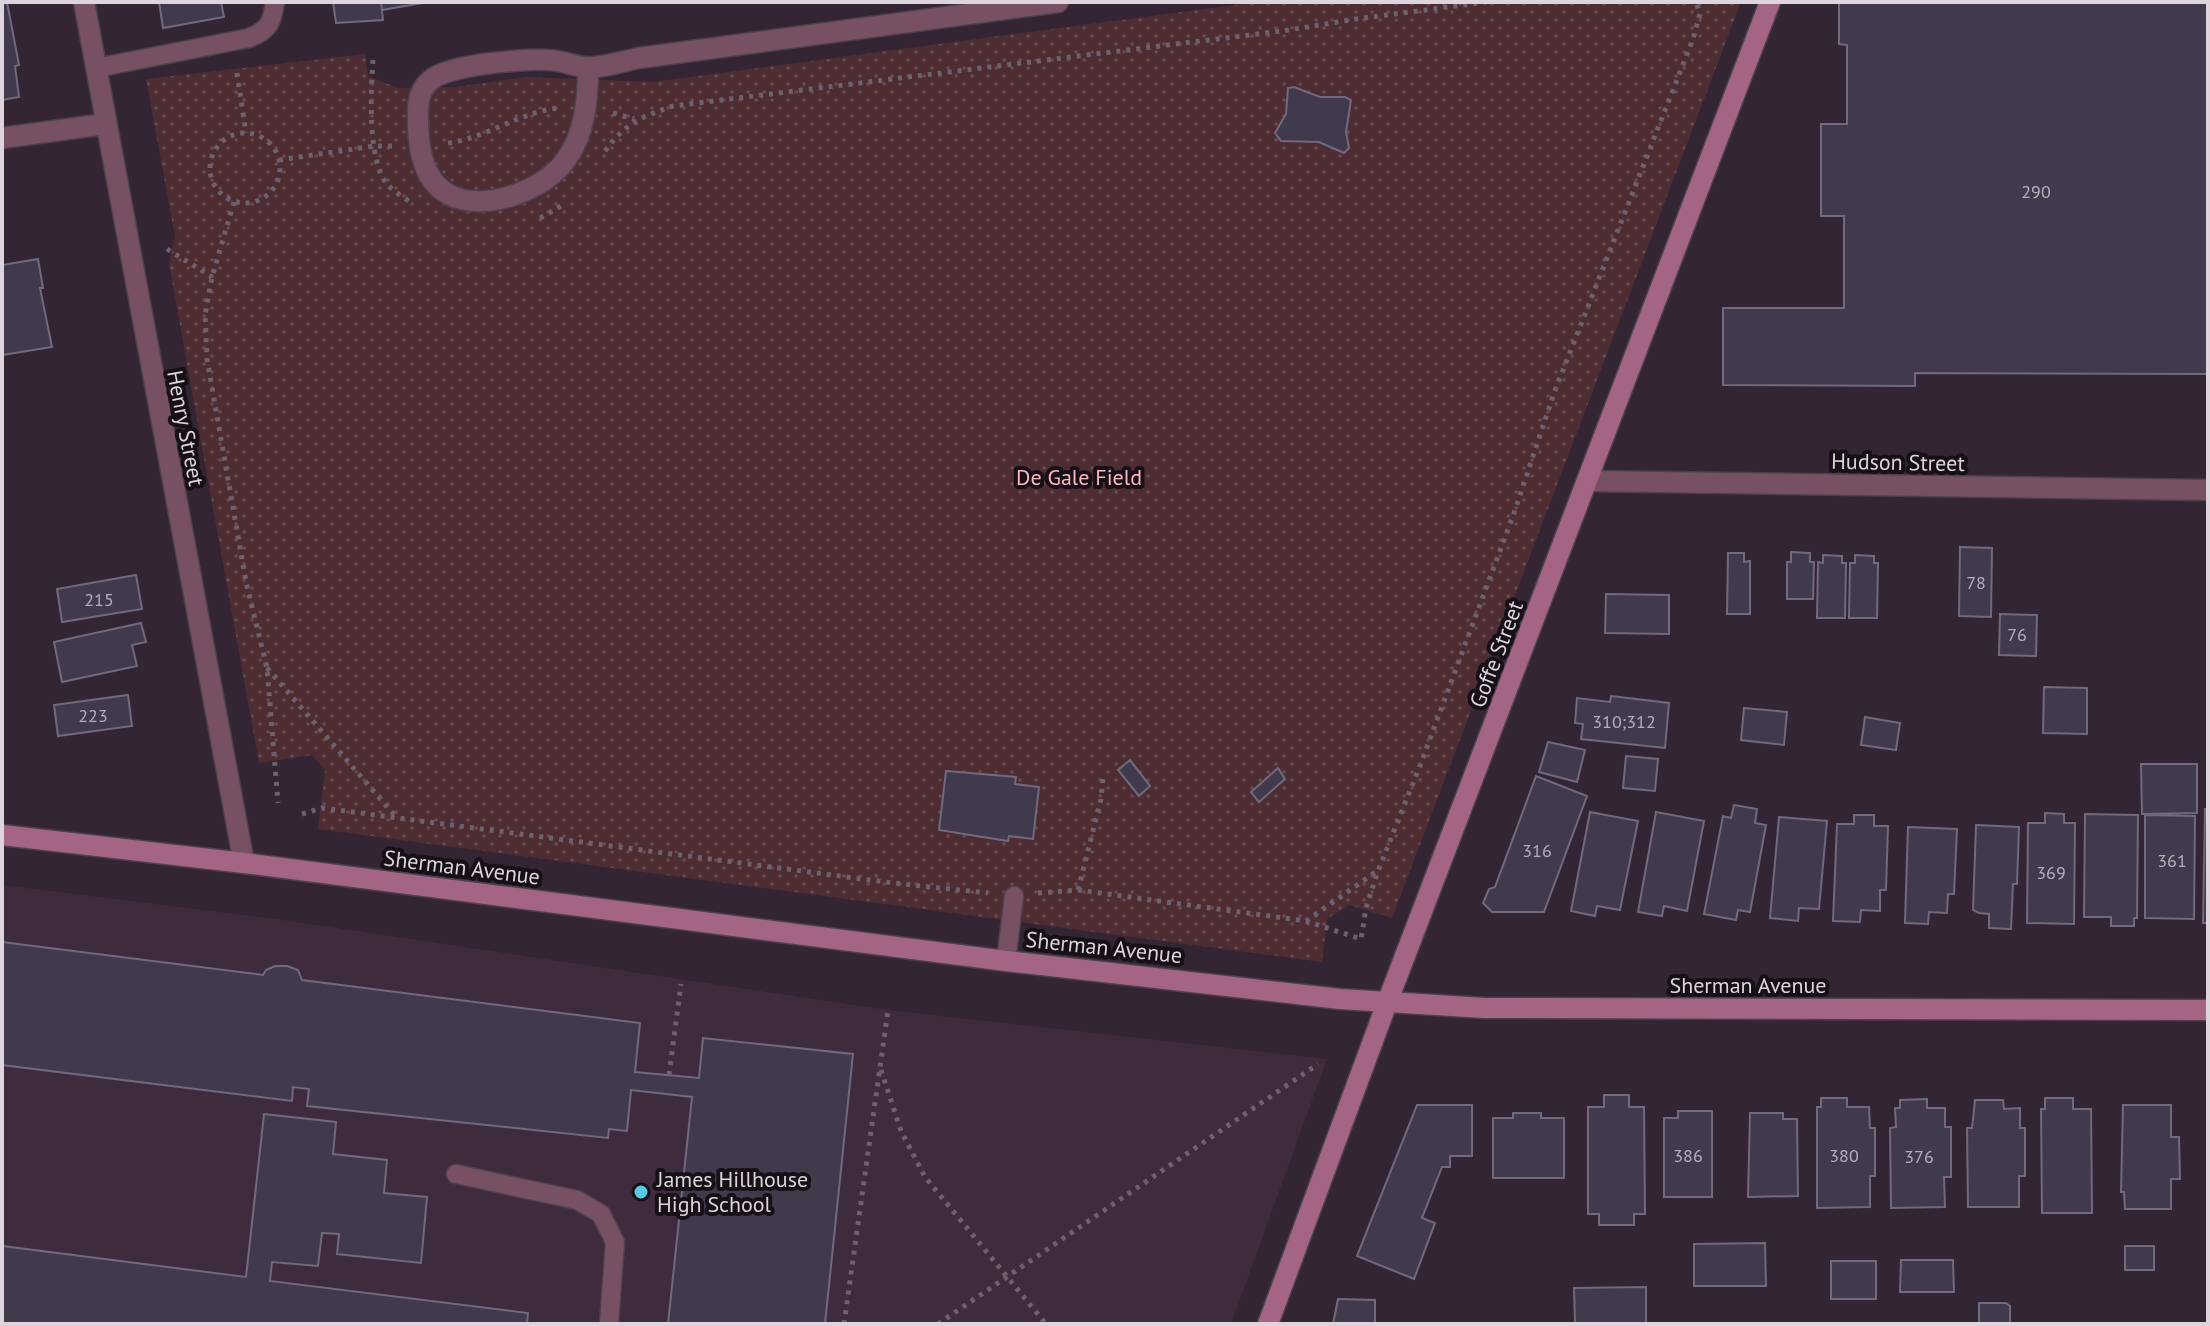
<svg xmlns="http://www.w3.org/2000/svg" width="2210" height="1326" font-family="'PT Sans',sans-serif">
<defs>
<pattern id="park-dots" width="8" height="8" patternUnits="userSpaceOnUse" patternTransform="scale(2)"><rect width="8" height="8" fill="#4e2d32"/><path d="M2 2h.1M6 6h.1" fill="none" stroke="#674b4f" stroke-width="1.8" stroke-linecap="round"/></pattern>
</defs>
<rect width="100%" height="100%" fill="#332533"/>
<path fill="#3e2b3e" d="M2,885l281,35 605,90 439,49 -96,265h-1229z"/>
<path fill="url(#park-dots)" d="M1257,2h484l-349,916 -43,-13 -22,14 -5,43 -1004,-133 7,-59 -13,-15 -53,8 -90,-499 6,-27 -29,-158 219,-25 3,22 30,12 56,-1 75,-10 123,5z"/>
<path fill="#413a4c" stroke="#71697d" stroke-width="2" d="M2,2h5l12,63 -4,1 4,31 -17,3z
M159,2h62l3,15 -61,11z
M333,2h48l2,18 -47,3z
M381,2h47l-46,8z
M1839,2h369v372l-293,-1v13l-192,-1v-77h121v-92h-23v-92h26v-79l-8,-1z
M1294,87l26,10h25l6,3 -5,32 3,16 -5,5 -25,-11 -38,-1 -6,-8 11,-19 2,-26z
M38,259l5,29h-3l12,59 -50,8v-90z
M1960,547l32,1 -1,69 -32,-1z
M1791,552l19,1v9h4l-1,37h-26v-37h4z
M1728,553h16v9l6,-1v53h-23z
M1823,555l19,1v7h4l-1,55h-28l1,-56 5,1z
M1855,555l19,1v7h4l-1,55h-28l1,-55h5z
M136,575l6,34 -80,13 -5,-33z
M1606,594l63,1v39l-64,-1z
M2000,614l37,1 -1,41 -37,-1z
M141,623l5,19 -14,3 5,21 -75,16 -8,-40z
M2044,687l43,1v46l-44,-1z
M128,695l4,31 -74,10 -4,-31z
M1611,696l58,7 -4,45 -84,-9 2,-15 -8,-1 2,-25 33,4z
M1744,708l43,4 -3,33 -43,-5z
M1865,717l35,6 -4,27 -35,-5z
M1548,742l37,8 -8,32 -38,-10z
M1626,756l32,3 -3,32 -32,-3z
M1130,760l20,26 -11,10 -21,-26z
M2141,764h56v49l-55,1z
M1278,768l7,11 -26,23 -8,-10z
M946,771l70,6 -1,7 24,3 -6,52 -24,-3 -1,5 -69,-11z
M1536,776l51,20 -43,116h-52l-9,-9 6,-14 6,-2z
M1734,805l23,4 -2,14 11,2 -16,87 -12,-2 -2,10 -32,-6 19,-98 8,2z
M2205,809h3v114h-5z
M1590,812l48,9 -18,89 -23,-4 -2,10 -24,-5z
M1656,812l48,9 -17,90 -23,-5 -2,10 -24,-4z
M2045,813l19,1v9h11l-1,101 -47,-1 1,-100h17z
M2085,814l53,1 -1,103h-3v8h-23v-9h-27z
M1854,815h20v11h14l-2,64h-6v21l-19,-1 -1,12 -27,-1 4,-97h17z
M2145,815l50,1 -1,103 -49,-1z
M1779,817l48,4 -8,88 -20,-1 -1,13 -28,-3z
M1976,825l43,2 -2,57h-4l-2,45 -22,-1v-14l-10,-1 -6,-3z
M1908,827l49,2 -3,65h-6l-1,19 -18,-1 -1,12 -23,-1z
M2,942l261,33 3,-5 9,-4h12l11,4 4,10 338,43 -5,49 64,6 4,-40 150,16 -28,270h-157l24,-227 -61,-7 -4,41 -18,-2 -1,9 -301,-32 2,-17 -16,-2 -1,14 -290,-36z
M1604,1095h25v12h15l1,107h-11v11h-35v-11h-11v-107h16z
M1821,1098h26v9h22l1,21h5v48h-5v31l-53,1v-101h4z
M2045,1098h28v11h18l1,104h-50l-1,-104h4z
M1927,1099v9h18v19h6v50h-7l1,30 -54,1 -1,-80 6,-1 -1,-19h5v-8z
M1975,1100h28l1,9 16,-1v20h5v48h-6v31h-51l-1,-79h5z
M1417,1105h55v51h-22v11h-8l-20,51 13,5 -21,56 -57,-23z
M2123,1105h48v32h8l1,42h-9v30h-46l-1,-17h-3z
M1678,1111h34v86h-48v-79h14z
M1513,1113h28v5h23v60h-71v-60h20z
M1750,1113h33v6h14l1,77 -50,1z
M264,1114l72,8 -3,32 54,6 -3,33 43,4 -6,66 -84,-9 2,-20 -17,-1 -4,33 -46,-4 -2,19 258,32 -1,11h-525v-78l244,31z
M1765,1243l1,43h-72v-42z
M2125,1246h29v24h-29z
M1901,1260h52l1,32h-54z
M1831,1261h45v38h-45z
M1646,1287v37h-71l-1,-36z
M1338,1299l37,1v24h-42z
M1979,1303h27l4,3v18h-31z"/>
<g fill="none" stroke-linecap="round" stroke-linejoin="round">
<g stroke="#4e414e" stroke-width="21">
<path id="service" d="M96,68l153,-30c20,-8 23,-15 26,-36
M1006,961l8,-65
M456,1174l121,26 24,14 14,28 -6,82"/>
</g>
<g stroke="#4e414e" stroke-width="23">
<path id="minor" d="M588,68c0,31 -3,67 -23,93 -21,29 -81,52 -115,34 -27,-13 -32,-49 -32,-75 -1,-17 1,-33 17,-43 24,-13 86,-18 114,-17 12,0 24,6 36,7 16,2 38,-6 54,-9l419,-56
M2,138l103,-14
M1588,481l620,9"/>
</g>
<g stroke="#4e414e" stroke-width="23">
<path id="tertiary" d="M84,2l160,861"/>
</g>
<g stroke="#4e414e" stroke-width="23">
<path id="secondary" d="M2,835l242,28 762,98 334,38 144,9 724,2
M1268,1324l119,-321 383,-1001"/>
</g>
<path stroke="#6d616d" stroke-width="5" stroke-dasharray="4 6" stroke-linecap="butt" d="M373,60c-2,30 -6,100 14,124 6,7 17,14 25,19
M237,73l9,60
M613,113l21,6
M210 168a35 35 0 1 1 70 0a35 35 0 1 1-70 0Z
M448,143c39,-5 71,-31 111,-35
M605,151c20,-28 37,-34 68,-45l609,-75 74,-12 130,-17
M279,160l95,-14h20
M234,202l-22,75 -7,38 2,44 39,223 21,86 11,135
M540,218l23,-13
M167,249l45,28
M267,668l129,149
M302,814l20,-6 571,75 95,10
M1078,890l23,-91 2,-23
M1038,893l40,-3 228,31 55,18 5,-31 12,-37 43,-108 93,-250 40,-120 139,-354 7,-25 -4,-12
M1306,921l71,-50
M881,1070l20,61 24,46 121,147
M669,1075l12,-91
M844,1324l44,-314
M938,1324l380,-260"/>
<use href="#service" stroke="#785064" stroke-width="18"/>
<use href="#minor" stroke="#785064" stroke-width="20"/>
<use href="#tertiary" stroke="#785064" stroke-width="20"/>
<use href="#secondary" stroke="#a36485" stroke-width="20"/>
</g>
<circle fill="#57c9e2" stroke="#171017" stroke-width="3" cx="641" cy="1192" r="8"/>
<g text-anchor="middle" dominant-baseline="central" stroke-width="8" stroke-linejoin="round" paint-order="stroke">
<g font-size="18" fill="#b6aeb9">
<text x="2036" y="191">290</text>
<text x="1976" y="582">78</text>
<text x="99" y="599">215</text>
<text x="2017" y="634">76</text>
<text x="93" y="715">223</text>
<text x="1624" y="721">310;312</text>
<text x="1537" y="850">316</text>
<text x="2172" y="860">361</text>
<text x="2051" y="872">369</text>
<text x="1688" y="1155">386</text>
<text x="1844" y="1155">380</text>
<text x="1919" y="1156">376</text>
</g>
<g font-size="22" fill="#ddd4dd" stroke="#171017">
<text transform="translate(186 428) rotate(79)">Henry Street</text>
<text transform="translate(1898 462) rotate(1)">Hudson Street</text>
<text transform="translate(1496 654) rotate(-69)">Goffe Street</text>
<text transform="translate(462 867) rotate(7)">Sherman Avenue</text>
<text transform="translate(1104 947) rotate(6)">Sherman Avenue</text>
<text x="1748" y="985">Sherman Avenue</text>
</g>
<g font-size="22" fill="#ffb7c0" stroke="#171017">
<text x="1079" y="477">De Gale Field</text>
</g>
<g font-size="22" fill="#ddd4dd" stroke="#171017" text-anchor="start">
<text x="657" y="1179">James Hillhouse<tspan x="657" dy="25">High School</tspan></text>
</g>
</g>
<rect width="2210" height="1326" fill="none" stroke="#ddd4dd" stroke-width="8"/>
</svg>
